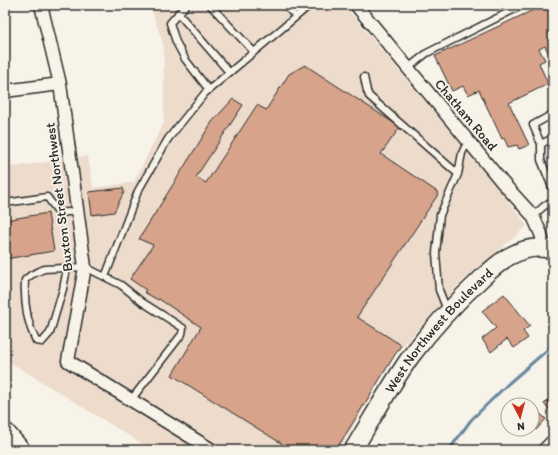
<svg xmlns="http://www.w3.org/2000/svg" width="558" height="455" font-family="Itim,sans-serif">
<rect width="100%" height="100%" fill="#f7f3e8"/>
<filter id="ink" filterUnits="userSpaceOnUse"><feTurbulence type="fractalNoise" baseFrequency=".025" numOctaves="2"/><feDisplacementMap in="SourceGraphic" scale="8" xChannelSelector="R" yChannelSelector="G"/><feConvolveMatrix kernelMatrix="1 2 1 2 8 2 1 2 1" color-interpolation-filters="sRGB"/></filter>
<g filter="url(#ink)">
<path fill="#eddbcc" d="M150,5h194l162,193 21,28 -69,59 -63,70 -56,95h-187l-147,-91v-191l83,-12 5,32 41,-6 30,-60v-76z"/>
<g fill="none" stroke-linecap="round" stroke-linejoin="round">
<path stroke="#6888a1" stroke-width="3" d="M449,450l22,-30 38,-37 44,-38"/>
</g>
<path fill="#d7a48b" stroke="#2b2b2b" d="M544,5h9v57l-8,-16 -6,3 6,11 -6,3 9,21 -39,19 20,42 -10,4 -2,-4 -9,2 -4,-9 -2,1 -23,-49 -11,5 -5,-9 -11,5 -17,-35z
M305,65l95,62 -19,27 58,39 -82,124 44,28 -65,105h-44l-120,-75 29,-48 -42,-28 -1,1 -14,-8 2,-2 -16,-11 23,-34 -14,-6 73,-117 21,-23 10,6 -47,72 10,6 51,-78 9,5 23,-36z
M123,188l1,4 -10,20 -22,3 -3,-23z
M48,213l6,38 -49,8v-39z
M504,294l26,32 -7,5 5,7 -14,10 -7,-9 -16,13 -9,-13 14,-11 -14,-17z
M553,395v16l-1,1 -8,-8z
M535,409l11,10 -10,11 -4,-4v-14z
M377,444l12,6h-16z"/>
<g fill="none" stroke-linecap="round" stroke-linejoin="round">
<g stroke="#2b2b2b" stroke-width="9">
<path id="service" d="M186,5l-16,18 6,19 9,17 24,31
M210,5l44,47
M285,5l11,12
M178,13l51,59
M408,68l19,-15 96,-48
M364,77l3,14 2,5 89,78
M553,114l-20,11 8,19v16l12,30
M541,144l12,-6
M5,203l42,-6 12,16 19,-2
M533,216l10,-9 10,-7
M67,268l-4,21 -13,44 -8,9 -6,-1c-9,-18 -12,-41 -11,-61l6,-5 13,-6 41,-2 36,18 21,17 41,26 -1,6 -51,66
M105,277l33,-86 30,-52 37,-46 105,-88
M447,310l-8,-20 -3,-37 4,-38 18,-41 4,-21 6,-12"/>
</g>
<g stroke="#2b2b2b" stroke-width="15">
<path id="minor" d="M41,5l19,79 25,183 -17,94 144,89
M356,5l146,177 31,34 8,18 3,13
M5,91l55,-7
M544,450l9,-9"/>
</g>
<g stroke="#2b2b2b" stroke-width="20">
<g id="secondary">
<path id="s1" d="M353,450c19,-31 37,-64 58,-94 21,-28 46,-55 72,-79 9,-8 18,-17 29,-22 13,-7 27,-9 41,-5"/>
</g>
</g>
<g stroke="#2b2b2b" stroke-width="21">
<path id="primary" d="M5,432l16,18"/>
</g>
<use href="#service" stroke="#f7f3e8" stroke-width="6"/>
<use href="#minor" stroke="#f7f3e8" stroke-width="12"/>
<use href="#secondary" stroke="#f7f3e8" stroke-width="17"/>
<use href="#primary" stroke="#f7f3e8" stroke-width="18"/>
</g>
</g>
<g text-anchor="middle" dominant-baseline="central" stroke-width="3.5" stroke-linejoin="round" paint-order="stroke">
<g font-size="14" fill="#2b2b2b" stroke="#f7f3e8">
<text transform="translate(466 115) rotate(50)">Chatham Road</text>
<text transform="translate(59 197) rotate(-97)">Buxton Street Northwest</text>
<text stroke="none"><textPath href="#s1" startOffset="148">West Northwest Boulevard</textPath></text>
</g>
</g>
<rect width="558" height="455" fill="none" stroke="#f7f3e8" stroke-width="20"/>
<rect x="10" y="10" width="538" height="435" fill="none" stroke="#2b2b2b" stroke-width="1.5" filter="url(#ink)"/>
<g transform="translate(520 417) rotate(174)"><circle r="19" fill="#f7f3e8" stroke="#a5a39c"/>
<path d="M0-3L7 15L0 10L-7 15Z" fill="#c8321e"/>
<text y="-6" font-size="11" font-weight="bold" text-anchor="middle" fill="#2b2b2b">N</text>
</g>
</svg>
